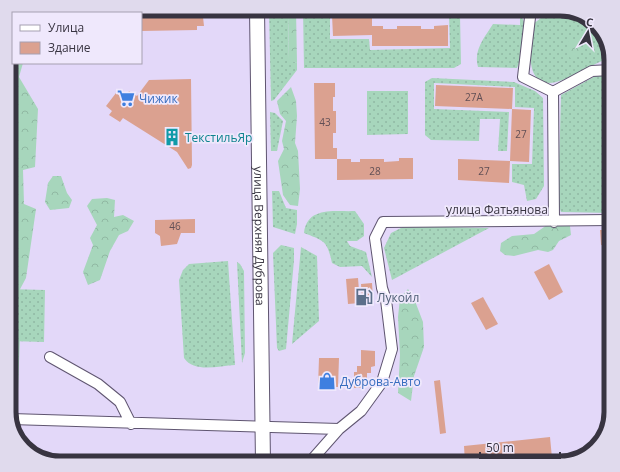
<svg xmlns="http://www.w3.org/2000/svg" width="620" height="472" font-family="'Open Sans',sans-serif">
<defs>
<pattern id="grass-dots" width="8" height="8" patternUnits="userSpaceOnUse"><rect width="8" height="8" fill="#a7d6bc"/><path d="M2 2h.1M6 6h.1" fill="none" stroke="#90b8a3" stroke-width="1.8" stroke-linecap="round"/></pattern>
<pattern id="forest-crowns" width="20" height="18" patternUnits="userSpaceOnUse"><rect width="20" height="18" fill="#a7d6bc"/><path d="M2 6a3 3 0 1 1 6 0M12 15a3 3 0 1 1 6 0" fill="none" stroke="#90b8a3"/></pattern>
</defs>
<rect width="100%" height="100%" fill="#e3d8f9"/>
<path fill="url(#grass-dots)" d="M269,9h12l7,6 1,44 8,4v7l-23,30 -3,1z
M303,9h7v9h20v21h39l1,11 80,-2 -1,-34 7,-1 4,2 1,49 -7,4h-150z
M563,10c30,10 39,12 47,45l-3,4c-17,6 -33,19 -51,23 -34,8 -25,-40 -23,-58l12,-9z
M520,13l5,11 -4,34 -4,10 -39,-1c-5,-17 7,-30 15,-43l27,1z
M599,74l12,1v138l-50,-1 -3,-8 3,-109z
M432,78l82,4 21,9 8,7 1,88 -8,13 -9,2 -3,-16 -12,-3v-18h20l2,-56 -19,-1v-20l-81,-4v26l75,3 -2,39h-9l2,-32h-20l-1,22 -48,-1 -6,-5v-53z
M367,91h41v43l-41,1z
M270,112l5,1 8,8 -6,30h-6z
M279,191l7,17 11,2v14l-2,10 -22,-7 -1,-36z
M355,211l9,13v12l-7,5h-10l3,5 16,6 6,25 -10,-11 -22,1 -8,-4c-5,-23 -8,-22 -28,-30 3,-27 31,-21 51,-22z
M405,226l84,2 -97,52 -8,-32 7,-15z
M281,245l13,3v12l-8,89 -7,2 -2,-3 -4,-95z
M301,247l16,9 2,65 -27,23z
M228,261l7,104c-17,1 -41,8 -51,-7l-5,-78 4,-10 6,-6z
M237,262l3,2 4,7 1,82 -3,10z
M9,289l36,1 -1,52 -35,-1z"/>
<path fill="url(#forest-crowns)" d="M281,9h15l1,54 -8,-3 -1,-45z
M579,40l3,11 -11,8 -5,-10 3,-8z
M13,49v14h10l-4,14 19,32 -3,58 -12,3 1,34 12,5 -10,69 -8,15 -9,26v-263z
M291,87l5,14 1,15 -2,27 3,8 2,38 -2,17 -8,-1 -7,-10 -5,-34 6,-12 -2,-8 4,-20 -6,-7 -3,-13z
M53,176h8l6,17 5,7 -3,8 -19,2 -5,-8 3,-19z
M107,198l8,2 -1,17 9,-2 11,6 -6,10 -9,4 -9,16 -10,29 -12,5 -5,-13 10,-27 -3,-7 7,-13 -10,-19 5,-7z
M547,225l23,1 1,9 -12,6 -6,9 -5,2 -10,-2 -24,6 -9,-1 -5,-4 1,-8 11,-7 22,-2z
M408,289l7,12 8,21 1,25 -10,29 -3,25 -13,-8 2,-38 -2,-38 2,-19z
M9,319l11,16 -2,55h-9z"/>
<path fill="#dba190" d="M86,9h122v8h-5l1,9h-7v4l-56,1v-18h-55z
M312,9h20v6h14v3h13v-3h13v11h11v3h14v-3h24v3h13v-3l14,-1v21h-76v-11l-39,1 -1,-21h-20z
M191,79l1,86 -1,3 -3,1 -11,-17 -54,-34 -3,4 -11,-7 3,-4 -6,-5 10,-13 8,6 5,-8 8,5 12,-16z
M314,83h21v14h-2v14h3v22h-3v15h4v11h-22z
M436,85l77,3 -1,21 -77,-3z
M512,109l19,1 -2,52 -19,-1z
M399,158h14v21l-76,1v-21h14v3h9v-3h24v3l15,-1z
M458,159l52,2 -1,22 -51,-3z
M195,219v14h-14l-4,11 -16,2 -1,-10 -5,-3v-13z
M600,230h9l2,16 -10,-1z
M549,264l14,28 -14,8 -15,-28z
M358,278l2,25 -12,1 -2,-25z
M372,283l1,16 -11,1 -1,-16z
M483,297l15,27 -12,6 -15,-27z
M361,350l14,1v15l-4,1v6h-4v7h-4v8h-9v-16h3v-6h4z
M319,358h20l-1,29h-20z
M440,380l6,53 -6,1 -6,-53z
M550,437l2,21 -46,5h-41l-1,-17z"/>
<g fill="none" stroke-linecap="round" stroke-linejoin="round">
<g stroke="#5f5570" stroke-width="12">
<path id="street" d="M531,9l-8,68 30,15 1,130
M553,92l39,-21 19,-1
M50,357l48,27 22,18 11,22
M11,419l328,10 22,-18 21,-29 10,-33 -6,-49 -4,-12 -7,-50 8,-16 228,-2
M309,463l30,-34"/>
</g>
<g stroke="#5f5570" stroke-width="16">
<g id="secondary">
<path id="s1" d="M257,9l6,454"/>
</g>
</g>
<use href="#street" stroke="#fff" stroke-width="10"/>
<use href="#secondary" stroke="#fff" stroke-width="14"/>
</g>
<defs>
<g id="supermarket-bare" transform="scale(1.38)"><path d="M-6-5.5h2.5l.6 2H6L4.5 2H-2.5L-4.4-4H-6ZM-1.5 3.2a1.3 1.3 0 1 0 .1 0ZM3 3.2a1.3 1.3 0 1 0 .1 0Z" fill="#3f7fe0" stroke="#efe8fc" stroke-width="2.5" paint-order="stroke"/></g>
<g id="building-bare" transform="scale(1.38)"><path d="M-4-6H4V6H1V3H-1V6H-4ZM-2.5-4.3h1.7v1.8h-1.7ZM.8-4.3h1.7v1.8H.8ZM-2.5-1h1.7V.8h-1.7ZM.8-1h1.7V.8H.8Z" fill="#0f9aa8" stroke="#efe8fc" stroke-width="2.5" paint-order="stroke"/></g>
<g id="fuel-bare" transform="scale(1.38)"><path d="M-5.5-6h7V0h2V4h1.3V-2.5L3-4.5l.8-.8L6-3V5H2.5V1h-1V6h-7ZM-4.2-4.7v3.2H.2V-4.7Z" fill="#5c6f8a" stroke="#efe8fc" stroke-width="2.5" paint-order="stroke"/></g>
<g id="shop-bare" transform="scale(1.38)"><path d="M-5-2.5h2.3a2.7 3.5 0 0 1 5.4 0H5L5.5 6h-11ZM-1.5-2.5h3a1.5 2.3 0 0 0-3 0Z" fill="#3f7fe0" stroke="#efe8fc" stroke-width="2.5" paint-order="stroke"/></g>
</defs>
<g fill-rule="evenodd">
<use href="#supermarket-bare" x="126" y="98"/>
<use href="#building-bare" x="172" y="137"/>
<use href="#fuel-bare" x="364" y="297"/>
<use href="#shop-bare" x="327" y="381"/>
</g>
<g text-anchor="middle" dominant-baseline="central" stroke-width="3.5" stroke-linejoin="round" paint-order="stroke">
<g font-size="10" fill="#614f55">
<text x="474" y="97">27А</text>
<text x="325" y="122">43</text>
<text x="521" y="134">27</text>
<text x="375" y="171">28</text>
<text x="484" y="171">27</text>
<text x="175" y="226">46</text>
</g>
<g font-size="12" fill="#366cbe" stroke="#efe8fc" text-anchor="start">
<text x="139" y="98">Чижик</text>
<text x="340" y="381">Дуброва-Авто</text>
</g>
<g font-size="12" fill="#0d838f" stroke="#efe8fc" text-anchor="start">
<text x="185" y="137">ТекстильЯр</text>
</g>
<g font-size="12" fill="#383441" stroke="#efe8fc">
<text x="497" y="209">улица Фатьянова</text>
<text stroke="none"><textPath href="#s1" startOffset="227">улица Верхняя Дуброва</textPath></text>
</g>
<g font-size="12" fill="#4e5e75" stroke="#efe8fc" text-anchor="start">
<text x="377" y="297">Лукойл</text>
</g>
</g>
<path d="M0 0H620V472H0ZM60 16H560A44 44 0 0 1 604 60V412A44 44 0 0 1 560 456H60A44 44 0 0 1 16 412V60A44 44 0 0 1 60 16Z" fill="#e0daed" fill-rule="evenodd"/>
<path fill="none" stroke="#383441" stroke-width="5" d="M60 16H560A44 44 0 0 1 604 60V412A44 44 0 0 1 560 456H60A44 44 0 0 1 16 412V60A44 44 0 0 1 60 16Z"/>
<rect x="12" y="12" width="130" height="52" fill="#efe8fc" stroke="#a6a0b1"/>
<rect x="20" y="25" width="20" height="6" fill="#ffffff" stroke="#a6a0b1"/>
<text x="48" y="32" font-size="12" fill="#383441">Улица</text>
<rect x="20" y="42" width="20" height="12" fill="#dba190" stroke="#a6a0b1"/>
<text x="48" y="52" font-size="12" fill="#383441">Здание</text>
<g transform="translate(588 32) rotate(10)" stroke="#efe8fc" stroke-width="3" paint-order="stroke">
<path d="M0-3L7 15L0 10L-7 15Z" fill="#383441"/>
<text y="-6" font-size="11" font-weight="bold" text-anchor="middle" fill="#383441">С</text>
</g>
<path d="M480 452v6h80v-6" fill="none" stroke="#383441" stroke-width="2"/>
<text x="486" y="452" font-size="12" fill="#383441" stroke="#efe8fc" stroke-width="3" paint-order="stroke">50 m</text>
</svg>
